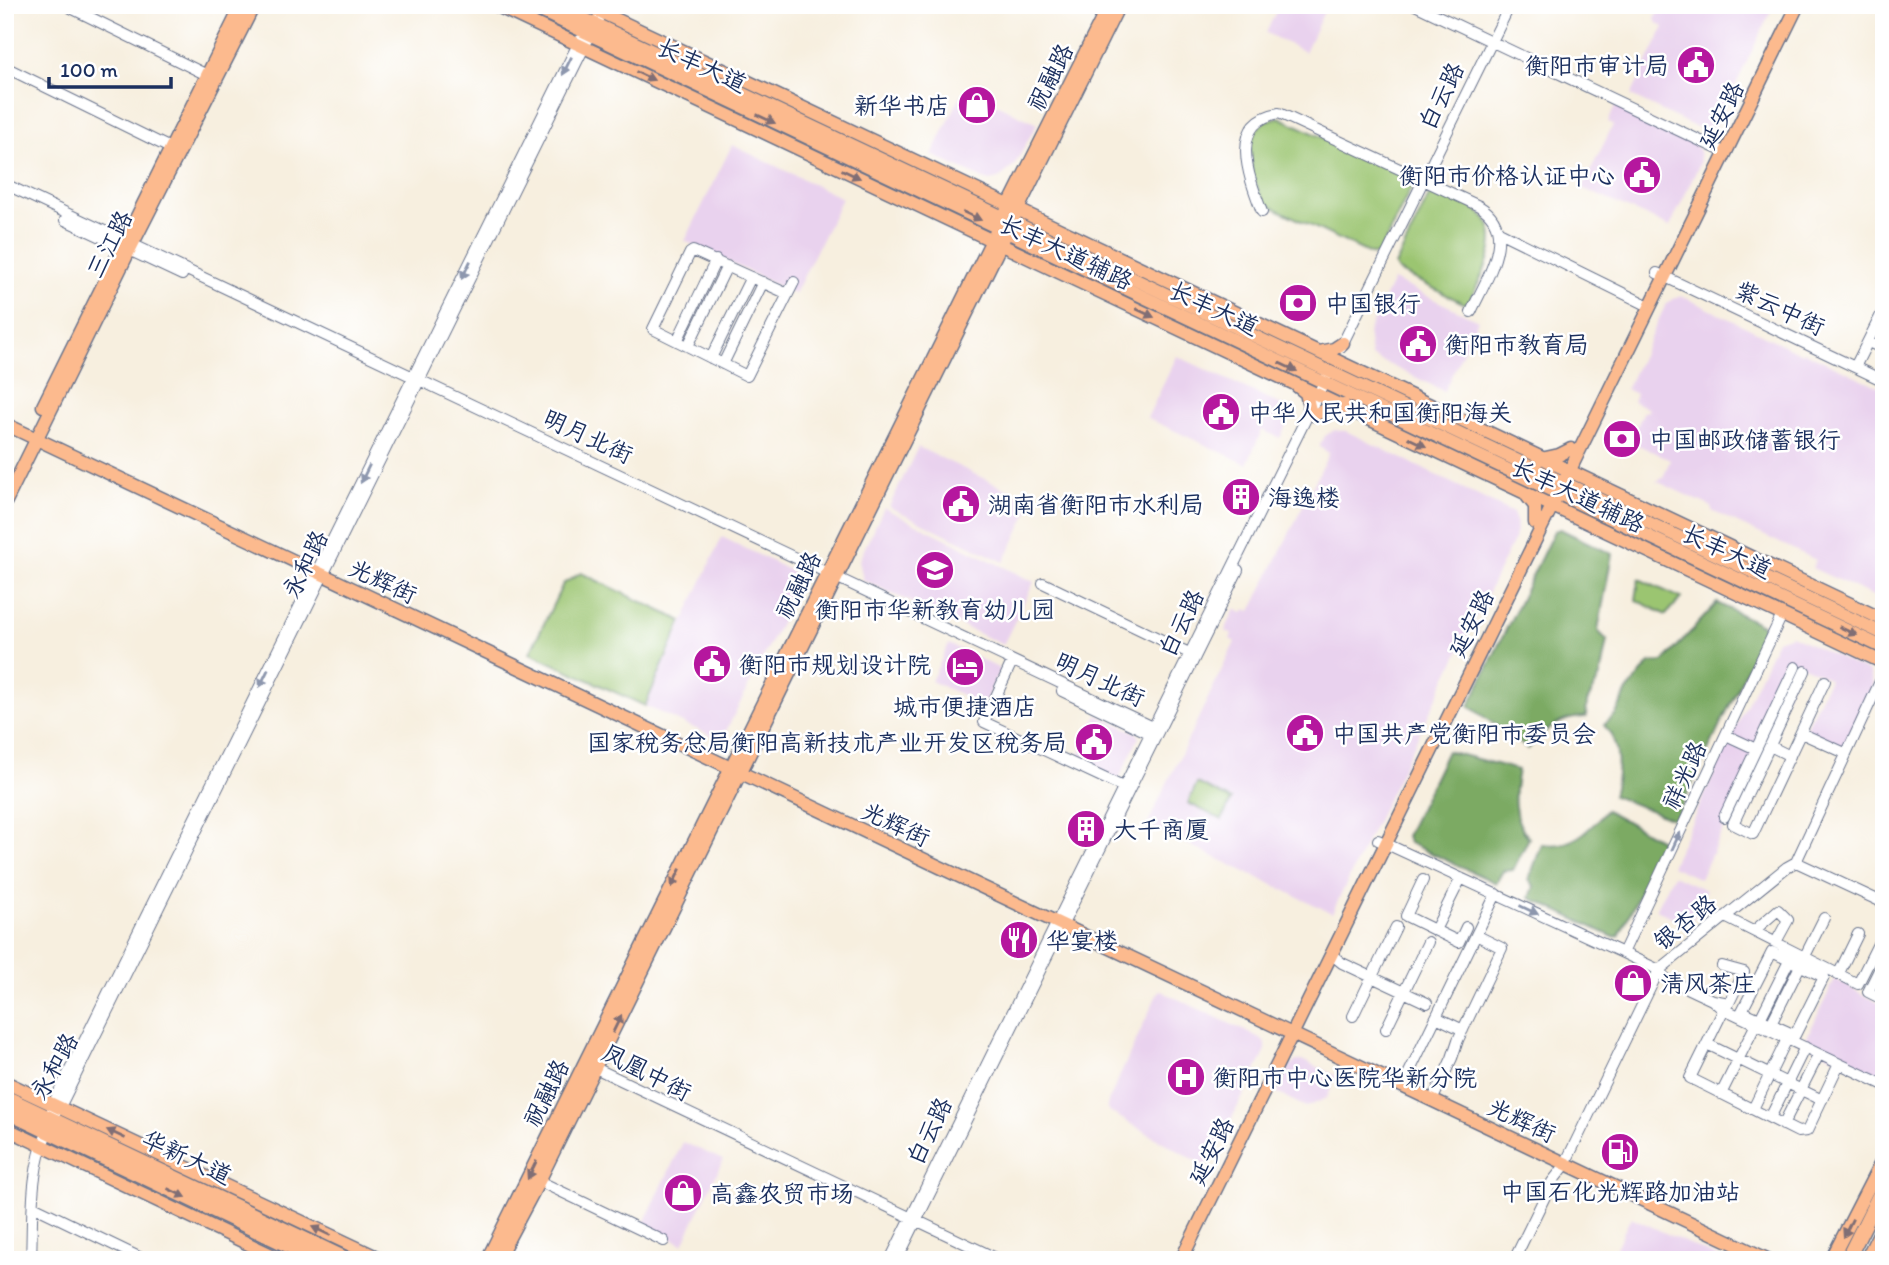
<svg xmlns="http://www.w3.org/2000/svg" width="1889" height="1265" font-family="Itim,'LXGW WenKai TC',sans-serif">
<rect width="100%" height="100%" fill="#fff"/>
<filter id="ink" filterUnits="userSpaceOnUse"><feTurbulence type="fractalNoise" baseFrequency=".0143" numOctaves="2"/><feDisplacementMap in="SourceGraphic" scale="14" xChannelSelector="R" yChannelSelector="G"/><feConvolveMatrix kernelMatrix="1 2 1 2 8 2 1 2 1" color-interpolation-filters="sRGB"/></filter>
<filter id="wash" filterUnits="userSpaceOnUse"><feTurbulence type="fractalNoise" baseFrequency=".00686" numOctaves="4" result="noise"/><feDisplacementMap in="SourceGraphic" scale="28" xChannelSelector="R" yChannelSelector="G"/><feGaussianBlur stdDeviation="1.57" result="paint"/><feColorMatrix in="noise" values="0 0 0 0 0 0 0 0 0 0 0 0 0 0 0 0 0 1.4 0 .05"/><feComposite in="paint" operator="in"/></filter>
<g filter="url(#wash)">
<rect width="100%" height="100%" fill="#f7efdf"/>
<path fill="#e9d2ee" d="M1279,5h48l-22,47 -39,-19z
M1661,5h113l-58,121 -13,3 -10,-3 -62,-30 33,-69 -7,-4 -2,-4z
M967,90l70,34 -23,42 -16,13 -8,2 -9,-3 -49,-23 30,-62z
M1616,106l78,37 5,8 1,12 -30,64 -88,-39 31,-63 -5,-3z
M732,145l110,53 -47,96 -110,-53z
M1393,280l85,40 -34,71 -73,-35 -3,-24z
M1682,296l120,58 2,-2 80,37v212l-72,-33 4,-8 -104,-49v-4l-56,-26 7,-3 7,-18 -36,-17 -2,-6 12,-26 3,1 2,-3 -16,-8 3,-7 -10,-5 40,-85 10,-7z
M1177,356l113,53 1,5 -11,24 -18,-8 -15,34 -100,-46z
M1334,430l12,1 167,82 4,11 -3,15 -182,374 -185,-88 88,-183 -5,-3 2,-5 -7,-3 10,-22 8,4 3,-4 5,2 78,-158 -10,-6 6,-11z
M918,447l115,55 -29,60 -115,-55z
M884,508l150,74 -31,63 -140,-65 -4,-20z
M722,537l69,34 6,10 -1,11 -70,139 -7,5h-7l-67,-30z
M1791,635l78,37 4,11 -1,8 -28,57 -39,-18 24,-51 -29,-15 -100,215 -29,-13 106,-226z
M949,644l51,25 -22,47 -12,-19 -35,-16z
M1097,715l40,18 2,4 -21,44 -42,-19z
M1673,875l33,15 -16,35 -34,-15z
M1630,968l9,4 5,8 -9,21 -18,-8z
M1835,979l49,27v75l-80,-38z
M1159,990l103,49 3,5v9l-58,114 -97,-55 -3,-4 1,-6z
M1296,1061h8l33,15 -10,22 -21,9 -29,-14 13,-27z
M683,1142l40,18 -40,84 -40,-19z
M1631,1217l92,43h-113z"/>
<path fill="#9bc571" stroke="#5b7a68" stroke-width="2" d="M1279,117l132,62 1,7 -33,68 -7,1 -106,-51 -4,-5 -10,-24 -2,-32 5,-12 10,-10z
M1434,190c15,7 32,12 45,22 29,22 2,65 -10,90l-4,2 -67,-33 -3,-5 35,-72z
M581,573l101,48 -37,85 -115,-53 33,-69z
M1639,579l42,19 -15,17 -30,-15z
M1197,783l34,17 -9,20 -34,-17z"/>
<path fill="#7caa63" stroke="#4c6c60" stroke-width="2" d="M1560,529l52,25 -14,77 9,9 -7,37 -13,25 -1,15c-27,0 -41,14 -58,32l-59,-43 85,-175z
M1717,603l45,22 3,6 -90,189 -62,-24c6,-24 9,-51 -9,-71l12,-11 11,-23 23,-28 13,-1z
M1447,751l71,19c-5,25 -7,48 11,68l-16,32 -10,1 -7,12 -87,-40 -3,-7z
M1606,810l58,32 -45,94 -6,1 -83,-39 4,-12 -5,-7 13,-35c28,5 48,-13 64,-34z"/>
</g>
<g filter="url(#ink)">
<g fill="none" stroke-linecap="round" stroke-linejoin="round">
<g stroke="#68728b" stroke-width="12">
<path id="minor" d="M65,5l142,70
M1415,5l311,148
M580,40l-527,1064 -3,15 10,-12 545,-1102
M5,67l165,81
M5,184l1148,543
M1262,212c-12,-32 -36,-90 17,-99l200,93c41,24 6,75 -8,106
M65,220l117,55
M1499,232l144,71
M1657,273l227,108
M788,294l-95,-43 -3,2 -37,76 94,47 47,-94
M677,341l39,-81
M1868,342l16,7
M688,346l39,-80
M1341,347l169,-342
M711,358l40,-81
M723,364l40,-82
M1855,367l29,-58
M1043,583l146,70
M1010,666l-26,56 139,65
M1805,671l-72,153 20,10 72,-153
M1062,691l87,42
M1801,733l44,20
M1726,735l30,14
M1770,746l20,10
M1724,817l71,-150
M1378,840l245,113 159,-338
M1796,862l88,41
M1423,880l-17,36 53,26 7,-15
M1725,917l133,67 20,-40
M1435,930l26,-52
M1755,930l23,-20 10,10 -12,22
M1772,952l52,25 -29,58 -53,-24z
M1623,953l36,17 6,8 47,22 8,7 164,78
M1331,954l11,9 85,40
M1804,958l20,-40
M1884,960l-16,32 16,8
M1838,975l20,-41
M1713,1000l16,3 15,-31 -22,-6
M1724,1009l-34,69 108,54 9,-1 32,-67
M1353,1016l43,-89
M1436,1017l27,13
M1760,1019l29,-58
M1771,1024l29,-58
M1386,1029l42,-87
M1707,1044l115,56
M589,1065l411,195
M1402,1087l94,-193
M1721,1094l35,-70
M1432,1101l20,-43 6,-18 44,-92 -26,-13
M1753,1109l34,-70
M1770,1118l35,-71
M1783,1125l36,-71
M539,1181l125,60
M33,1206l112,54
M31,1260c2,-43 -2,-89 17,-129
M890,1260l437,-884
M897,1260l341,-690
M1514,1260l38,-78 11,-14 96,-198 128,-103 9,-5 88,-189"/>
</g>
<g stroke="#68728b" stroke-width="15">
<path id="major" d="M495,5l1389,658
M528,5l1356,643
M555,5l1329,629
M586,5l1298,615
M1006,211l103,-206
M1015,215l104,-210
M1318,352l16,-3 9,-6
M1297,386l9,7 4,17
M43,406l199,-401
M1314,415l17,-8 13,-2
M5,424l1764,836
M1541,459l18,-4 12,-6
M1566,478l232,-473
M1527,496l8,10v17
M5,503l124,-252 125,-246
M5,1082l378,178
M5,1128l277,132
M487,1260l508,-1026
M497,1260l42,-79 465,-943
M1181,1260l374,-760
M1831,1260l53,-103
M1881,1260l3,-5"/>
</g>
<g stroke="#68728b" stroke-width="17">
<path id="highway" d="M5,1097l343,163
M5,1111l314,149
M1847,1260l37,-74
M1867,1260l17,-34"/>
</g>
<use href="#minor" stroke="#fff" stroke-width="10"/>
<use href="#major" stroke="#fcba8e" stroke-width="12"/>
<use href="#highway" stroke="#fcba8e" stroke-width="14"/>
</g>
<defs><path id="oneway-solid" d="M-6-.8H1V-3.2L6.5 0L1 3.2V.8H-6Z" transform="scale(1.75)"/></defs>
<g fill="#8d97ae">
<use href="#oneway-solid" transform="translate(567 66) rotate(116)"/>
<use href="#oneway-solid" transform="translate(466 270) rotate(116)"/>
<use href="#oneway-solid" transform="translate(365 474) rotate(116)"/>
<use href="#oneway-solid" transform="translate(264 678) rotate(116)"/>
<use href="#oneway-solid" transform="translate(1676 841) rotate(-65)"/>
<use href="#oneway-solid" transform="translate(1529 910) rotate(25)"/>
</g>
<g fill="#806e74">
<use href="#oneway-solid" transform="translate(645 76) rotate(25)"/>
<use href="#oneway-solid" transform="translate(766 119) rotate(25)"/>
<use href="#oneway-solid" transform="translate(851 174) rotate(25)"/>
<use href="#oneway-solid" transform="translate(972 216) rotate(25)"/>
<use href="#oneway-solid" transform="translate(1145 313) rotate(25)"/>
<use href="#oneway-solid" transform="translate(1288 367) rotate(25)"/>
<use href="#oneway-solid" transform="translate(1417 442) rotate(26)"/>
<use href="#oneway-solid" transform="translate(1848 631) rotate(25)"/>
<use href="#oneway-solid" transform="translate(676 878) rotate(116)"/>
<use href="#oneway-solid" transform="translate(617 1024) rotate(-64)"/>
<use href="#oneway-solid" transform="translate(116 1134) rotate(-155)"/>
<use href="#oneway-solid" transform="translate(532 1170) rotate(116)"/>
<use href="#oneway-solid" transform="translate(177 1193) rotate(25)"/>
<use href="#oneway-solid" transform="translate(1848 1228) rotate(116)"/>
<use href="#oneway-solid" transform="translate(321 1231) rotate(-155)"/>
</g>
</g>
<defs>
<g id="civic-disc" transform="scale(2.0125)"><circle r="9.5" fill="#b5179e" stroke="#fff"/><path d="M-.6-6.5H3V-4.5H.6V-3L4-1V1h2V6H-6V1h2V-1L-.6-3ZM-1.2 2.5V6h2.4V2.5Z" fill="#fff"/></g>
<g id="shop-disc" transform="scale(2.0125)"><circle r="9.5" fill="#b5179e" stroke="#fff"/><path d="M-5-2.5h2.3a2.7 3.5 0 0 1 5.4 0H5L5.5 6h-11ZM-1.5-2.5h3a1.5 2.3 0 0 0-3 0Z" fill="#fff"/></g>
<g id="bank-disc" transform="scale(2.0125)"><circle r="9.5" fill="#b5179e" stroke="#fff"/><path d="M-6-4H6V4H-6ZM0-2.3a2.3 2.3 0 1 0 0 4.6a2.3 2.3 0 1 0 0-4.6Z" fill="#fff"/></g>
<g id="building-disc" transform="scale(2.0125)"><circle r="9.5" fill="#b5179e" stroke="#fff"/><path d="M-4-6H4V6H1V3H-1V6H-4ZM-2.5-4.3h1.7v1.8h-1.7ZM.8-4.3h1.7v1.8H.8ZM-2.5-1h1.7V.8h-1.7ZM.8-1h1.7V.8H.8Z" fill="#fff"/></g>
<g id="school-disc" transform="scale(2.0125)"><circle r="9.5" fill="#b5179e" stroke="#fff"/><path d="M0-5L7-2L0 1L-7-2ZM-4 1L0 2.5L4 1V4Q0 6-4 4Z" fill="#fff"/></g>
<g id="hotel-disc" transform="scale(2.0125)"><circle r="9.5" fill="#b5179e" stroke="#fff"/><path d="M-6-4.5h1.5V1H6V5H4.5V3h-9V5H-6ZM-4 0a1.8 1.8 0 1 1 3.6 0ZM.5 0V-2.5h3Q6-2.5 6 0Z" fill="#fff"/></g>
<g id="restaurant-disc" transform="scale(2.0125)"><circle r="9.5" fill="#b5179e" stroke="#fff"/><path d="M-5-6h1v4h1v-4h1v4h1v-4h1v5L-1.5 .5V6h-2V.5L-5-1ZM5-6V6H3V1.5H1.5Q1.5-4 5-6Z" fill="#fff"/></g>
<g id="hospital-disc" transform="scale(2.0125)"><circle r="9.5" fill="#b5179e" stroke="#fff"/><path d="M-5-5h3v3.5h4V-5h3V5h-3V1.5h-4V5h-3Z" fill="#fff"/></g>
<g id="fuel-disc" transform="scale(2.0125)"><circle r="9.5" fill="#b5179e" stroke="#fff"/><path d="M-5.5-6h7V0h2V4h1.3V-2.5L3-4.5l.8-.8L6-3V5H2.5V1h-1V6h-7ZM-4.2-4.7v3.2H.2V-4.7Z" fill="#fff"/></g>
</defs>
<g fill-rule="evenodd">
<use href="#civic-disc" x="1696" y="65"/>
<use href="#shop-disc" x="977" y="105"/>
<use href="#civic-disc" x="1642" y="175"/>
<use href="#bank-disc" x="1298" y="303"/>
<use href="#civic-disc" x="1418" y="344"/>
<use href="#civic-disc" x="1221" y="412"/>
<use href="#bank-disc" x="1622" y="439"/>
<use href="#building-disc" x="1241" y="497"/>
<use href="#civic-disc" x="961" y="504"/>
<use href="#school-disc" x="935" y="570"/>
<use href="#civic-disc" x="712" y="664"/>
<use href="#hotel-disc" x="965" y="667"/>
<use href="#civic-disc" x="1305" y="733"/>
<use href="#civic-disc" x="1094" y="742"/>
<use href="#building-disc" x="1086" y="829"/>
<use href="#restaurant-disc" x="1019" y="940"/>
<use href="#shop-disc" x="1633" y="983"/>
<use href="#hospital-disc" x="1186" y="1077"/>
<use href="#fuel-disc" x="1620" y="1152"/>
<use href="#shop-disc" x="683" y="1193"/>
</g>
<g text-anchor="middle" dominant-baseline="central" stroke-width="5" stroke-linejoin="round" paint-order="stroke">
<g font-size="24" fill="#1b2f5e" stroke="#fff">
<text transform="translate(702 65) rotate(25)">长丰大道</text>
<text transform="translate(1050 77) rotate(-63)">祝融路</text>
<text transform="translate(1441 96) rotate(-64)">白云路</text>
<text transform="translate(1721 115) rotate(-64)">延安路</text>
<text transform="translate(109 244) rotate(-63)">三江路</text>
<text transform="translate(1066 252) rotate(25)">长丰大道辅路</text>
<text transform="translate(1214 308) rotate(25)">长丰大道</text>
<text transform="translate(1780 308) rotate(25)">紫云中街</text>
<text transform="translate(588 436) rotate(25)">明月北街</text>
<text transform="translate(1578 495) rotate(25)">长丰大道辅路</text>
<text transform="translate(1727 551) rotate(25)">长丰大道</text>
<text transform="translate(305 564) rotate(-64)">永和路</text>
<text transform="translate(383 581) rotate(25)">光辉街</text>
<text transform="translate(798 585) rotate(-64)">祝融路</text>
<text transform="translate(1181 623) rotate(-64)">白云路</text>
<text transform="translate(1471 623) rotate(-64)">延安路</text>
<text transform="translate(1100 679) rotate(25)">明月北街</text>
<text transform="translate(1684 775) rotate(-65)">祥光路</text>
<text transform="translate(896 824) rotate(25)">光辉街</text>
<text transform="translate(1685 922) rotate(-39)">银杏路</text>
<text transform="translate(54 1066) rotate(-61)">永和路</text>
<text transform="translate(647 1072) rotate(27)">凤凰中街</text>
<text transform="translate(546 1093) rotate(-64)">祝融路</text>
<text transform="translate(1522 1120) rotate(25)">光辉街</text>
<text transform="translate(929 1131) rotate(-64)">白云路</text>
<text transform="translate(1211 1151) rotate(-64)">延安路</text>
<text transform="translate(187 1157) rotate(25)">华新大道</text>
</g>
<g font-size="24" fill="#1b2f5e" stroke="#fff" text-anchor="start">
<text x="1669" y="65" text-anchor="end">衡阳市审计局</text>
<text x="950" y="105" text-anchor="end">新华书店</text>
<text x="1615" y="175" text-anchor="end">衡阳市价格认证中心</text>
<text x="1325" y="303">中国银行</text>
<text x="1445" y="344">衡阳市教育局</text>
<text x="1248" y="412">中华人民共和国衡阳海关</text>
<text x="1649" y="439">中国邮政储蓄银行</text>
<text x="1268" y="497">海逸楼</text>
<text x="988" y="504">湖南省衡阳市水利局</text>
<text x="935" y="609" text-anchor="middle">衡阳市华新教育幼儿园</text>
<text x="739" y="664">衡阳市规划设计院</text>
<text x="965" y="706" text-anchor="middle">城市便捷酒店</text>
<text x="1332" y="733">中国共产党衡阳市委员会</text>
<text x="1067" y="742" text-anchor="end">国家税务总局衡阳高新技术产业开发区税务局</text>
<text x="1113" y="829">大千商厦</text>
<text x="1046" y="940">华宴楼</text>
<text x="1660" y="983">清风茶庄</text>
<text x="1213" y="1077">衡阳市中心医院华新分院</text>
<text x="1620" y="1191" text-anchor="middle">中国石化光辉路加油站</text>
<text x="710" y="1193">高鑫农贸市场</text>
</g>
</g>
<rect width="1889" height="1265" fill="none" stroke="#fff" stroke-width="28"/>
<path d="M49 77v10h122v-10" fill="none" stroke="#1b2f5e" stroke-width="3.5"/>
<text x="60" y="77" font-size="21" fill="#1b2f5e" stroke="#ffffff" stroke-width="5" paint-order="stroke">100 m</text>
</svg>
